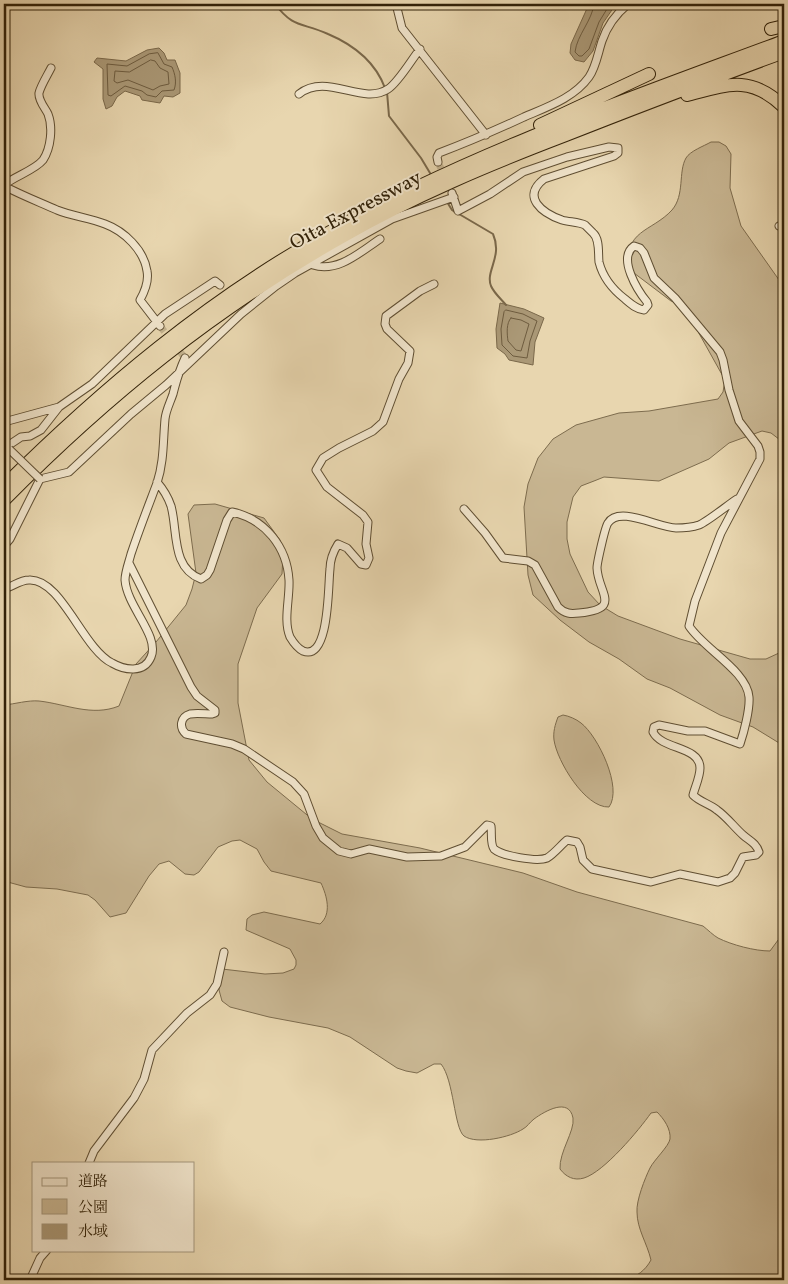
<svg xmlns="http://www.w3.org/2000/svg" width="788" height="1284" font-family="Vollkorn,'Noto Serif JP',serif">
<rect width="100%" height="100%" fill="#e8d6af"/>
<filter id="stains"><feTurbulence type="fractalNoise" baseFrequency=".004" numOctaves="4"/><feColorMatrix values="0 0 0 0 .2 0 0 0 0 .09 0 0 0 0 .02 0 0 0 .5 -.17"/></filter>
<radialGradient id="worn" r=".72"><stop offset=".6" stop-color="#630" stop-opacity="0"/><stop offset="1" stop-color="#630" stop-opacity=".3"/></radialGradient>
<path fill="#c9b793" stroke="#7d6c4e" d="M711,142h8l7,4 5,8 -1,34 11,38 43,61v156l-13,-10 -9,-2 -33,12 -20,16 -50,22 -55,-4 -10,4 -13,5 -8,11 -6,25v17l3,15 18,38 12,13 18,11 62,23 70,20h16l13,-6 2,-8 3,-24 -4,-23 4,-15v163l-31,-19 -33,-12 -50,-27 -23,-9 -28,-20 -30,-17 -29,-22 -27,-25 -5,-20 -4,-68 4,-23 10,-26 15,-19 23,-14 43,-12 30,-2 69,-12 5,-7 2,-12 -39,-70 -7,-6 -8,-3 -41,-31c-8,-40 22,-38 42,-60 13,-15 6,-38 14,-52 4,-7 18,-12 25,-16z
M4,332c4,11 6,27 0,38z
M215,504l49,14 16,22 3,16 -1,18 -25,34 -19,56v39l11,57 18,22 45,37 30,15 78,14 103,25 54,19 126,34c5,4 10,9 15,12 14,7 37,13 52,13l14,-19v348h-158c11,-4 19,-9 25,-20 -4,-17 -14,-31 -14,-48 -1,-11 8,-34 13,-44 4,-8 19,-22 20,-29 1,-10 -6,-20 -13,-27l-6,1c-12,17 -47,59 -67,65 -10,3 -18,-1 -24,-9 -1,-17 15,-38 13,-51 -4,-21 -28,-7 -39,1 -4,3 -7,8 -11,10 -12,8 -46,16 -59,7 -10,-8 -10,-56 -23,-72h-7l-17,9 -11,-2 -9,-3 -47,-31 -22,-9 -59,-11 -39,-10 -8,-6 -3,-11 3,-21 43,5 18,-1 11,-4 2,-4v-5l-6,-11 -44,-19 1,-11 5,-4 12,-3 56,12c12,-10 7,-28 1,-41l-50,-12 -7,-9 -7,-13 -17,-9 -8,1 -14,6 -19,25 -5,3 -9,-1 -16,-13 -10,3 -10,12 -23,37 -16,4 -15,-17 -7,-5 -31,-6 -31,-2 -22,-6v-176c11,-1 24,-5 35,-4 27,3 53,16 80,5l17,-42 20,-22 30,-37 6,-16 4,-16 -8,-59 6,-9z
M563,715c6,1 13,4 18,8 17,13 42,65 28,84 -24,1 -52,-46 -55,-67 -1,-8 1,-15 4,-23z"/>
<path fill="#aa9876" stroke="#7a684a" d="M589,4h27l-13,19 -10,28 -9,11 -9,-2 -5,-7 1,-9z
M159,48l5,5 3,7h8l5,13v20l-7,4 -9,-1 -4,7 -18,-3 -2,-4 -15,-5 -8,6 -5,9 -6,3 -3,-10v-30l-9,-7 3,-4 29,3 21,-11z
M500,303l24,6 20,9 -9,24 -2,23 -24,-5 -4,-6 -8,-6 -1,-19z"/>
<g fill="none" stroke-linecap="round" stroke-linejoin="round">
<path stroke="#6e5c3f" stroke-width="1" d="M594,4c-2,17 -17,31 -19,48l4,4h3l7,-7 10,-27 11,-18
M158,53l6,11 8,3c3,7 5,15 2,23l-12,1 -6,6 -9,-2 -5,-4 -17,-5 -14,10 -3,-1 -1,-31 20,2 22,-12z
M151,60l4,1 5,7 8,4 1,12 -9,2 -7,4 -25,-10 -11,3 -3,-2 1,-10 14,1z
M506,310l17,4 14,7 -7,20 -3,17 -14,-2 -11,-11 -1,-16 3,-17z
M511,318l10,2 8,4 -8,27 -5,-1 -8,-9c-1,-7 -2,-18 3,-23z"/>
<path stroke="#7a684a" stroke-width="2" d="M275,4c19,25 27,18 53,30 26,11 47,27 57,54
M387,92l2,24 32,42 9,15
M447,202l5,8 3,2
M459,214l34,20c10,23 -8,37 -2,52 3,7 10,13 15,19"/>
<path stroke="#c3b28e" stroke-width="7" stroke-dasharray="7 3.5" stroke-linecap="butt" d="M438,162l14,31
M160,326l25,32"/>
<g stroke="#5f4e32" stroke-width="9">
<path id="minor" d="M396,4l6,24 84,107
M299,94c28,-22 63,12 89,-5 10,-6 24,-30 32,-40
M438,162l-1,-5 2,-4c29,-11 57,-23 85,-36 23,-10 50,-19 65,-40 7,-10 9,-24 13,-36 5,-15 14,-27 26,-37
M4,185c11,-9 31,-15 39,-25 8,-12 10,-33 5,-46 -3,-6 -10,-14 -9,-21 2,-8 8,-17 12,-25
M4,186c17,9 35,16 53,24 15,6 32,8 48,14 19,7 39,26 42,47 2,10 -2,20 -7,29l20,26
M779,226l5,-2
M313,265c25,8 47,-13 67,-26
M4,422l55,-15 33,-23 73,-70 50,-33 5,4
M9,449l-3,-2 15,-10 9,-1 11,-6 18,-23
M157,482c6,7 11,15 14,24 7,25 0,62 30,73l6,-4 3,-5 17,-50 5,-8c33,7 55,35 57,68 1,18 -6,40 1,57 3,5 7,11 13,14 27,11 25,-68 27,-82 0,-9 3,-17 8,-25l9,4 14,16 5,1 3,-7 -3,-14 2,-22 -5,-7 -36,-28 -11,-17 7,-12 16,-10 34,-17 10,-9 16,-43 9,-16 2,-12 -23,-22 -2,-5 1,-8 34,-25 14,-7
M464,509l21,24 18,25 25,3 7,4 23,42c7,7 13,7 21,6 44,-4 19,-20 18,-45 0,-5 8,-41 11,-45 11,-18 51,5 68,5 7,0 17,-1 23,-3 8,-3 30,-21 38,-26
M4,546l6,-7 30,-60 29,-7 62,-58 35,-29 75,-71 35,-28 19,-13 97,-54 62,-22
M129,563l62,124 6,9 18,14v3l-3,1c-6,0 -16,-1 -22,0 -10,3 -11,14 -4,20l46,10 12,5 49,33 11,12 12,32 7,12 16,13 12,3 18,-5 38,8 34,-1 24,-9 22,-22 4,1c1,6 -1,18 3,23 8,7 43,13 53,9 7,-4 14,-13 20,-18l10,2 3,5 3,13 9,9 59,13 29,-8 38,8 12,-4 5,-5 8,-16 13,-2 3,-3c-3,-9 -9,-11 -16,-17 -9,-8 -16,-18 -26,-25 -7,-6 -17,-8 -24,-15 2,-8 7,-18 7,-27 0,-22 -38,-18 -47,-36l1,-5 5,-2 29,6h17l35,13c4,-12 10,-35 9,-47 -2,-26 -45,-48 -60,-71l6,-25 26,-68 39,-74v-7l-2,-6 -19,-25 -10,-31 -6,-30 -3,-8 -45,-54 -21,-20 -10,-25 -4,-5 -6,-2c-17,12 4,45 13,56l1,3 -4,5c-8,-1 -13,-6 -19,-11 -13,-10 -22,-21 -26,-37 -1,-9 1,-23 -6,-29 -2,-2 -6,-6 -8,-8 -6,-3 -16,-3 -23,-5 -20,-7 -41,-23 -18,-41l70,-23 4,-3v-5l-9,-1 -42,10 -44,15 -33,22 -32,17 -6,-18
M4,589c8,-2 16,-9 25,-9 32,-2 54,69 83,83 12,7 32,11 39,-6 9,-21 -24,-50 -26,-77 0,-8 4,-18 6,-26 8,-24 17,-47 26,-71 7,-21 6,-42 8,-64 1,-9 5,-16 8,-25 4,-15 5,-21 12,-36
M89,1163l5,-12 40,-53 10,-19 8,-29 35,-37 23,-18 7,-11 7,-32
M30,1280l10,-22 7,-8"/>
</g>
<g stroke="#312108" stroke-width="14">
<path id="motorway" d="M771,29l13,-3
M687,95c41,-11 64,-20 97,12
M540,125l109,-51
M4,486c99,-98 205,-187 326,-254 144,-80 301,-134 454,-191
M4,500c103,-104 210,-191 338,-263 71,-41 148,-73 224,-102 73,-29 145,-56 218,-83"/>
</g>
<use href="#minor" stroke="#f0e4cb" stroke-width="7"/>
<use href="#motorway" stroke="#e8d6af" stroke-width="12"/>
<g stroke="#5f4e32" stroke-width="9" stroke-linecap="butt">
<path id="minor-bridge" d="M9,449l31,30"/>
</g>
<use href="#minor-bridge" stroke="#f0e4cb" stroke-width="7"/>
</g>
<g text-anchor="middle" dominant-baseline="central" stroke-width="4" stroke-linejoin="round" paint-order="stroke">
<g font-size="20" fill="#312108" stroke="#f0e4cb">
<text transform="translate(356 211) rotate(-28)">Oita Expressway</text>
</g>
</g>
<rect width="788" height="1284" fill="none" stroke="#e8d6af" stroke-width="20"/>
<rect x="5" y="5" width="778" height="1274" fill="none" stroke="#312108" stroke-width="2.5"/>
<rect x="10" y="10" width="768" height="1264" fill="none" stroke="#312108"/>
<rect x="32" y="1162" width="162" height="90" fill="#f0e4cb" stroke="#a4967d"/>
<rect x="42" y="1178" width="25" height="8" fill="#f0e4cb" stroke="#a4967d"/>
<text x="78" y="1186" font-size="15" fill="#312108">道路</text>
<rect x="42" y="1199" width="25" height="15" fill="#c9b793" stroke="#a4967d"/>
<text x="78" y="1212" font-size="15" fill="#312108">公園</text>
<rect x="42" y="1224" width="25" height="15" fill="#aa9876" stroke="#a4967d"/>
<text x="78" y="1236" font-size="15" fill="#312108">水域</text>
<rect width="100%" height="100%" filter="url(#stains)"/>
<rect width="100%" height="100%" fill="url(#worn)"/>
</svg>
